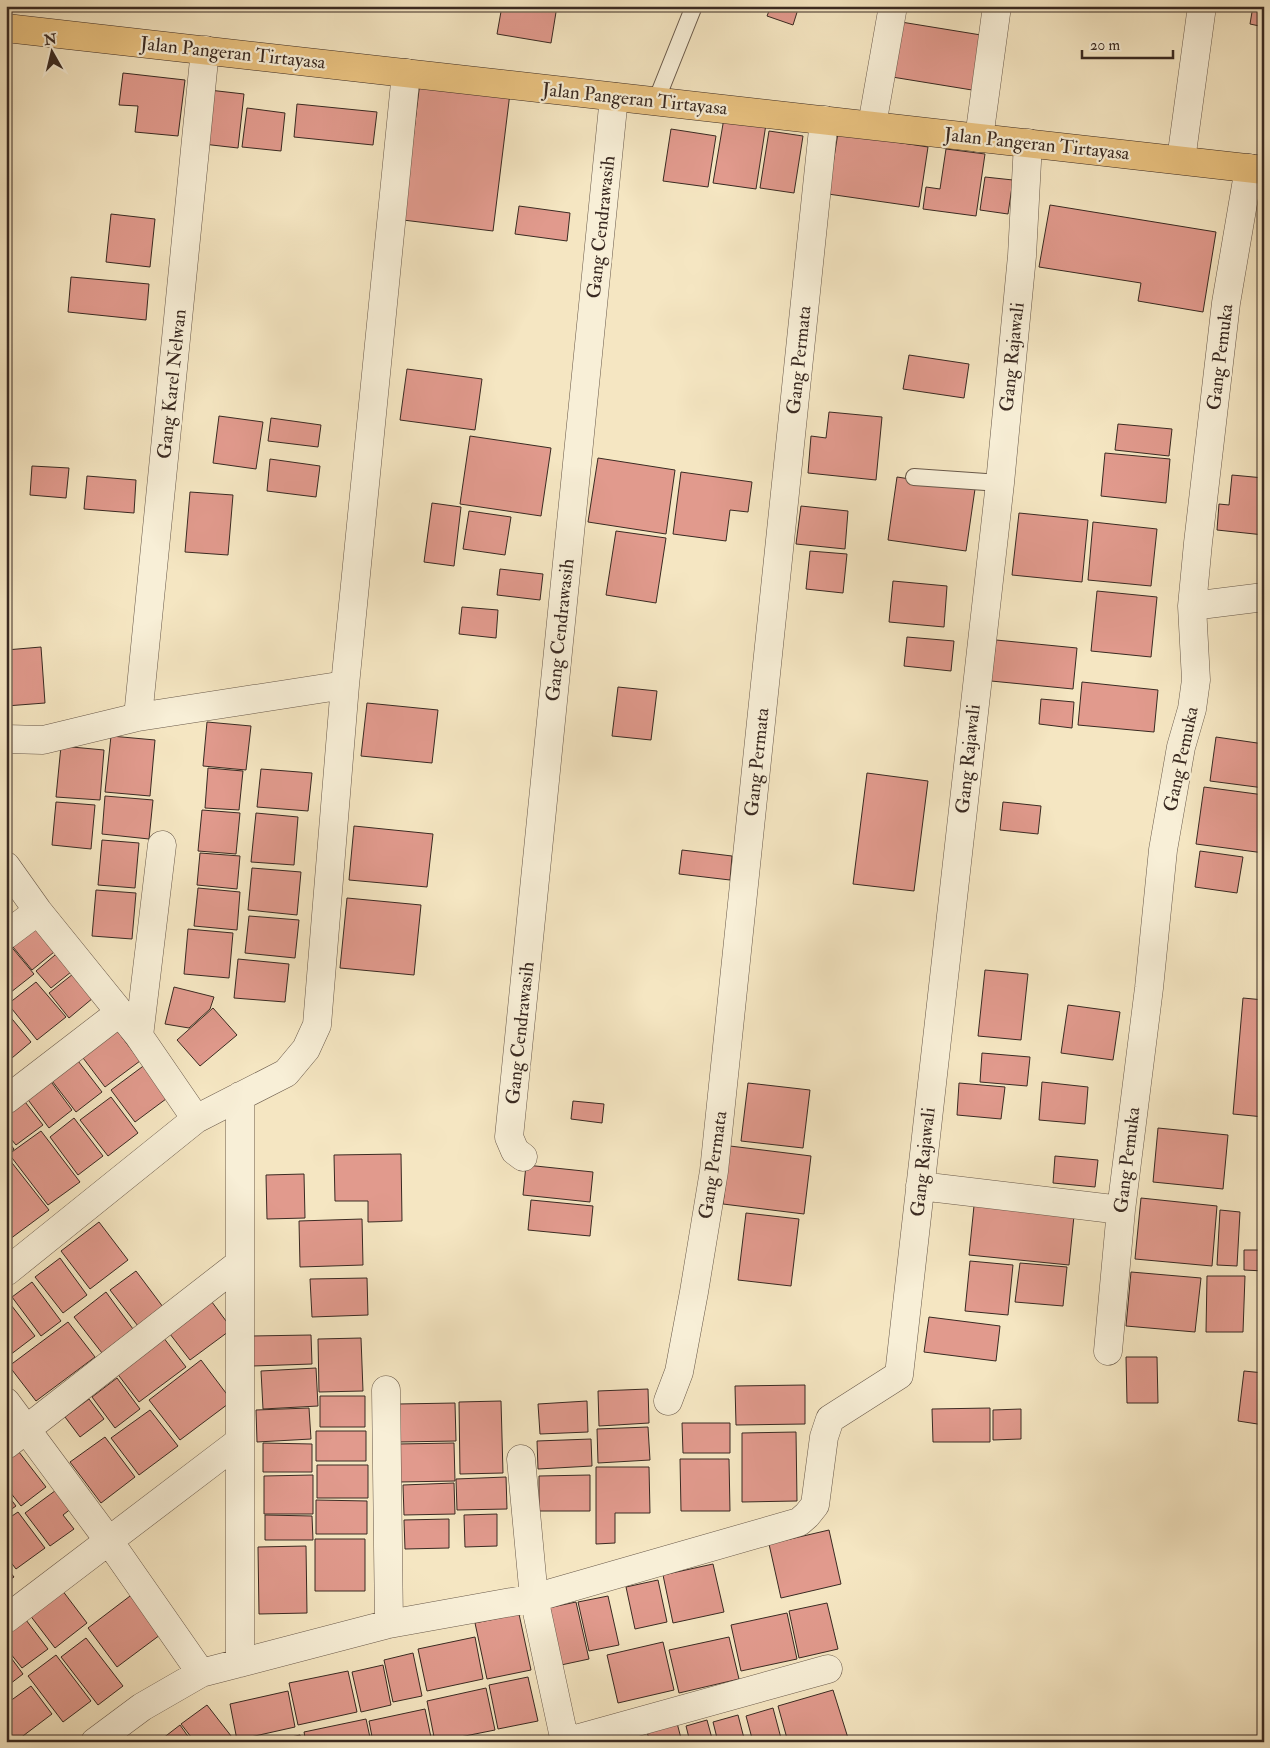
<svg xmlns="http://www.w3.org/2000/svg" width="1270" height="1748" font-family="'IM FELL Double Pica',serif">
<rect width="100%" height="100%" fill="#f5e6c2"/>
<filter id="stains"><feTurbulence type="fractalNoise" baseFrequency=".004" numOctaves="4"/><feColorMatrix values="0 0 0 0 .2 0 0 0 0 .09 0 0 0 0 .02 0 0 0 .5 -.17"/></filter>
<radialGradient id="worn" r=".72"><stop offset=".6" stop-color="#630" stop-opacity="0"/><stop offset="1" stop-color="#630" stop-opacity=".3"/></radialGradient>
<path fill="#e19a8d" stroke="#3a2a22" d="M502,6h55l-6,37 -54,-9z
M771,6h28l-6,19 -26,-9z
M1253,6h11v21l-14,-3z
M895,21l86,14 -9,55 -86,-14z
M123,73l62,7 -7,56 -43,-4 3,-26 -19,-1z
M420,82l90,11 -17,138 -90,-11z
M209,90l35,4 -6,54 -35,-4z
M297,104l80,8 -4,33 -79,-8z
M247,108l38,5 -4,38 -39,-4z
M724,118l42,6 -10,65 -43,-6z
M671,129l45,7 -8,51 -45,-6z
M769,131l34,5 -9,57 -34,-5z
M838,133l90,14 -9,60 -91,-13z
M946,149l39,5 -9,62 -53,-7 3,-22 14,2z
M985,177l28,3 -5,34 -28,-4z
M1050,205l166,27 -13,80 -65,-11 3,-18 -102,-16z
M519,206l51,7 -3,28 -52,-7z
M111,214l44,5 -5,48 -44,-5z
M71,277l78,7 -3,36 -78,-8z
M909,355l60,9 -5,34 -61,-9z
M407,369l75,10 -7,51 -75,-10z
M829,412l53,5 -6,63 -68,-7 3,-37 15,2z
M219,416l44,6 -7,47 -43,-6z
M271,418l50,7 -3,22 -50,-6z
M1118,424l54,5 -3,27 -54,-6z
M470,436l81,12 -10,68 -81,-12z
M1105,453l65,6 -4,44 -65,-7z
M598,458l77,12 -9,64 -78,-12z
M270,459l50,7 -4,31 -49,-6z
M32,466l37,2 -3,30 -36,-3z
M681,472l71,10 -4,30 -18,-2 -4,31 -53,-7z
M1232,475l32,3v57l-47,-5 2,-26 10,1z
M87,476l49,4 -2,33 -50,-4z
M897,477l78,12 -9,62 -78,-11z
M190,492l43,3 -5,60 -43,-3z
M432,503l29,4 -7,59 -30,-4z
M801,506l47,5 -3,38 -49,-5z
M469,511l42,6 -6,38 -42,-6z
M1019,513l69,7 -6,62 -70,-7z
M1093,522l64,7 -6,57 -63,-6z
M616,531l50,7 -10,65 -50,-8z
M810,551l37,3 -4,39 -37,-4z
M500,569l43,5 -3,26 -43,-5z
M893,581l54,5 -3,41 -55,-5z
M1097,591l60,6 -6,60 -60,-6z
M462,607l36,3 -2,28 -37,-4z
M907,637l47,4 -3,30 -47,-5z
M996,640l81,8 -4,41 -82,-8z
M41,647l4,56 -39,3v-56z
M1082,682l76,8 -4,42 -76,-7z
M618,687l39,4 -6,49 -39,-4z
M1041,699l33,3 -2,26 -33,-4z
M367,703l71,7 -6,53 -71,-7z
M207,722l44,4 -5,44 -43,-4z
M111,736l44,4 -5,56 -45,-4z
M1216,737l48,7v44l-54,-7z
M61,746l43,4 -4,50 -44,-3z
M208,768l35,3 -4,39 -34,-2z
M261,769l51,4 -4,38 -51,-4z
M867,773l61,8 -14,110 -61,-7z
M1204,787l60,8v58l-68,-9z
M105,796l48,4 -4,39 -47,-5z
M56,802l39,3 -4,44 -39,-4z
M1003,802l38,4 -3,28 -38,-4z
M202,810l38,3 -4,41 -38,-3z
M256,813l42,4 -4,48 -43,-3z
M354,826l79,8 -6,53 -78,-7z
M102,840l37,3 -4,45 -37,-3z
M682,850l50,6 -2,24 -51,-6z
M1200,851l43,6 -6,36 -42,-6z
M200,853l40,3 -3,33 -40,-4z
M252,868l49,4 -4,43 -49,-5z
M198,888l42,4 -3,38 -43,-4z
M96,890l40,3 -4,46 -40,-3z
M347,898l74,7 -7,70 -74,-7z
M249,916l50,4 -4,38 -50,-5z
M40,924l19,24 -27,22 -19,-23z
M188,929l45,4 -4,45 -45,-4z
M9,944l25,30 -28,22v-51z
M61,950l15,18 -25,20 -15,-17z
M238,959l51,5 -4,38 -51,-4z
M985,970l43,4 -7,66 -43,-4z
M73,974l20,24 -24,20 -20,-25z
M36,982l30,35 -29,23 -29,-36z
M174,987l40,10 -4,12 -21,19 -24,-4z
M1243,998l21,2v117l-31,-3z
M1068,1005l52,7 -7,48 -52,-7z
M213,1008l24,27 -37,31 -23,-26z
M8,1014l23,28 -25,21v-48z
M112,1024l28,37 -35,26 -28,-37z
M982,1053l48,4 -3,29 -47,-4z
M75,1057l27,35 -26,20 -27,-35z
M146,1064l24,32 -35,26 -24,-32z
M49,1079l23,31 -23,18 -23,-31z
M1042,1082l46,5 -3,37 -46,-4z
M748,1083l62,7 -7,58 -62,-7z
M959,1083l46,4 -4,32 -44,-4z
M111,1097l27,36 -30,23 -28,-36z
M22,1098l21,27 -27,20 -10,-12v-23z
M573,1101l31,3 -2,19 -31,-4z
M74,1118l29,38 -25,19 -28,-38z
M1158,1128l70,7 -5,54 -70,-7z
M41,1131l39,51 -32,23 -39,-51z
M6,1139l8,10 -8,6z
M730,1146l81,10 -7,58 -81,-10z
M401,1154l1,67 -34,1v-21h-33l-1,-46z
M1055,1156l43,4 -3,27 -42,-4z
M9,1159l40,51 -39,29 -4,-5v-73z
M526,1165l67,7 -3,30 -67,-7z
M304,1174l1,44 -38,1 -1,-44z
M975,1196l100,10 -6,59 -100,-10z
M1141,1198l76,8 -5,60 -77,-7z
M531,1200l62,6 -3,30 -62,-6z
M1220,1210l20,2 -3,54 -20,-1z
M746,1213l53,6 -8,67 -53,-6z
M362,1219l1,46 -63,2 -1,-46z
M99,1222l29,38 -38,29 -29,-38z
M1244,1250h20v21l-20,-1z
M60,1258l27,37 -24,18 -28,-36z
M970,1261l43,4 -5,50 -43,-4z
M1020,1263l47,4 -4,39 -48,-4z
M136,1271l27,36 -25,19 -28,-36z
M1131,1272l70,6 -6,54 -69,-6z
M1207,1276h38l-2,56h-37z
M367,1278l1,37 -56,2 -2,-38z
M32,1282l29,39 -20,15 -29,-39z
M106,1292l27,37 -31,24 -28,-36z
M206,1294l26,35 -42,31 -27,-35z
M8,1301l27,35 -29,22v-56z
M929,1317l71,9 -4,35 -72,-9z
M68,1322l27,35 -59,44 -27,-35z
M311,1335l1,29 -59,2 -1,-30z
M163,1337l23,30 -47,35 -23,-30z
M361,1338l2,53 -44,1 -1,-53z
M1126,1357h31l1,46h-31z
M201,1360l31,41 -52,39 -31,-40z
M316,1368l2,38 -55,3 -2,-38z
M1244,1371l20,2v52l-26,-4z
M117,1378l23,31 -25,19 -23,-31z
M805,1385v39l-69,1 -1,-39z
M648,1389l1,34 -50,3 -1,-35z
M320,1396h45v31h-45z
M89,1399l15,20 -24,18 -15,-20z
M501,1401l2,72 -43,1 -1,-72z
M587,1401l1,31 -48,2 -2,-30z
M455,1403l1,38 -57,1 -1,-38z
M309,1408l2,31 -54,3 -1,-32z
M990,1408v34h-57l-1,-33z
M1021,1409v30l-28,1v-30z
M150,1410l28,36 -39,29 -28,-37z
M682,1423h48v30h-47z
M648,1427l2,33 -52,3 -1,-34z
M316,1431h50v30h-50z
M796,1432l1,69 -55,1v-69z
M105,1437l30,40 -34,26 -31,-41z
M591,1439l1,27 -54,3 -1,-28z
M12,1443l34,44 -25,19 -15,-19v-39z
M263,1443l49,1v28h-49z
M454,1443l1,38 -56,1 -1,-38z
M680,1459h49l1,52h-49z
M317,1465h51v33h-51z
M596,1467h53l1,46h-35v30l-19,1z
M313,1475v39h-49v-38z
M590,1475v36h-51v-35z
M506,1477l1,32 -50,1 -1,-31z
M454,1483l1,31 -51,1 -1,-30z
M63,1485l14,19 -14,11 11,14 -24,17 -25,-33z
M6,1493l10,13 -10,7z
M316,1500l51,1v33h-51z
M18,1512l27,36 -29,21 -10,-13v-36z
M497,1514v32l-32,1 -1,-32z
M265,1515l47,1 1,24h-48z
M449,1519v29l-44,1 -1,-29z
M829,1530l12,54 -60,14 -12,-54z
M315,1539h50v52h-50z
M306,1546l1,67 -48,1 -1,-67z
M713,1564l11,48 -51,11 -10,-48z
M6,1567l8,10 -8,5z
M658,1580l9,42 -32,7 -9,-42z
M59,1586l28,37 -32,25 -29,-38z
M134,1593l30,39 -47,35 -29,-39z
M608,1596l11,49 -30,6 -11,-49z
M576,1602l13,57 -28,6 -13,-57z
M827,1603l11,46 -39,9 -10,-47z
M787,1613l10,46 -56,12 -10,-46z
M519,1614l12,56 -44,9 -12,-56z
M23,1616l25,33 -26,19 -16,-20v-19z
M475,1637l8,42 -56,12 -9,-42z
M729,1637l10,42 -60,14 -10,-43z
M86,1638l37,48 -25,19 -37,-48z
M663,1642l11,48 -56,13 -11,-48z
M6,1651l17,23 -17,13z
M413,1653l9,43 -29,6 -9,-42z
M56,1655l35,46 -28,21 -35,-46z
M383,1665l8,40 -30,7 -9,-40z
M348,1671l9,41 -59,13 -9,-42z
M528,1677l10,44 -40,8 -9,-44z
M31,1686l21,28 -37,28h-9v-38z
M486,1688l9,42 -60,12 -8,-41z
M833,1690l15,48 -12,4h-48l-10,-36z
M288,1691l7,36 -58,13 -7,-36z
M207,1705l28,36v1h-40l-14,-18z
M773,1708l9,34h-29l-7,-26z
M425,1709l7,33h-59l-4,-21z
M738,1715l7,27h-27l-5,-20z
M366,1719l5,23h-65l-2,-10z
M707,1720l6,22h-23l-4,-16z
M677,1723l5,19h-32l-3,-10z
M180,1725l12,17h-34z
M300,1735l1,7h-32z"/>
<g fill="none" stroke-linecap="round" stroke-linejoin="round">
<g stroke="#69594a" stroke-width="18">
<path id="lane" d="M656,101l38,-95
M914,477l86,6"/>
</g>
<g stroke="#69594a" stroke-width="29">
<path id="street" d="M872,125l21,-119
M979,138l18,-132
M1181,160l21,-154
M1192,606l72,-9
M138,717l67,-667
M6,739l37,1 95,-23 207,-32
M6,866l32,45 101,125 57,83
M6,935l32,-24
M139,1036l23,-191
M240,1096v567
M6,1100l113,-87
M523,1157l-8,-6 -6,-14 105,-1040
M920,1186l201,24
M6,1272l190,-153 90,-46 20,-24 11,-24 28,-340 61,-612
M1108,1351l13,-141 28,-222 14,-138 18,-103 11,-38 4,-29 -4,-74 6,-63 28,-240 23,-135
M386,1390l3,234
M668,1401l11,-29 15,-80 20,-121 110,-1051
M6,1402l103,139 92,132
M6,1445l234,-182
M521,1459l13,139 31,144
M6,1619l234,-178
M95,1742l47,-35 59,-34 188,-49 145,-26 265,-76 8,-7 8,-10 9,-68 6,-18 69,-44 101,-892 22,-227 6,-113
M565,1742l263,-73"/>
</g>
<g stroke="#3a2a22" stroke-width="29">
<path id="primary" d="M6,28l1258,142"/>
</g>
<use href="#lane" stroke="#f8efd7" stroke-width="16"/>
<use href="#street" stroke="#f8efd7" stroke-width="28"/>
<use href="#primary" stroke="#eac381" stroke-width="28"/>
</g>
<g text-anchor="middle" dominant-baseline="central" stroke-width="4.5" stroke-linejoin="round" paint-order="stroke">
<g font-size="19" fill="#3a2a22" stroke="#f8efd7">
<text transform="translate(233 53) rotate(6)">Jalan Pangeran Tirtayasa</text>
<text transform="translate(635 99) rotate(6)">Jalan Pangeran Tirtayasa</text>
<text transform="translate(1037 144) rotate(6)">Jalan Pangeran Tirtayasa</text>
<text transform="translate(601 227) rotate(-84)">Gang Cendrawasih</text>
<text transform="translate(1012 357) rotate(-84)">Gang Rajawali</text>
<text transform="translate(1220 357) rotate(-83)">Gang Pemuka</text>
<text transform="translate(799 360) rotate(-84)">Gang Permata</text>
<text transform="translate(172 384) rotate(-84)">Gang Karel Nelwan</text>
<text transform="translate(560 630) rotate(-84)">Gang Cendrawasih</text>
<text transform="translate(968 759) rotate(-84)">Gang Rajawali</text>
<text transform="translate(1181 759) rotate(-78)">Gang Pemuka</text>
<text transform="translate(757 762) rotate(-84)">Gang Permata</text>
<text transform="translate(520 1033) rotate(-84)">Gang Cendrawasih</text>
<text transform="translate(1127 1160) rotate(-83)">Gang Pemuka</text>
<text transform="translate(923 1162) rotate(-84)">Gang Rajawali</text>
<text transform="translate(713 1165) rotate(-82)">Gang Permata</text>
</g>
</g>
<rect width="1270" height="1748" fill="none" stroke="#f5e6c2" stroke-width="25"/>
<rect x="8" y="8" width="1255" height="1733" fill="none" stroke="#3a2a22" stroke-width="2.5"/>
<rect x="12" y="12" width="1245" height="1723" fill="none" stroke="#3a2a22"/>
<g transform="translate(52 52) rotate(352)" stroke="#f8efd7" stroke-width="4" paint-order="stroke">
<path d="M0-4L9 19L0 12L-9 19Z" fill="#3a2a22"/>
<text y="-8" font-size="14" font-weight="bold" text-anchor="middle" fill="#3a2a22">N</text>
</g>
<path d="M1082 50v8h91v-8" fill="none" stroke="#3a2a22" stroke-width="2.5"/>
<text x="1090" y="50" font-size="15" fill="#3a2a22" stroke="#f8efd7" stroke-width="4" paint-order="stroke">20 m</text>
<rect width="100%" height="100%" filter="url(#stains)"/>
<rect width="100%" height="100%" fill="url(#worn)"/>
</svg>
